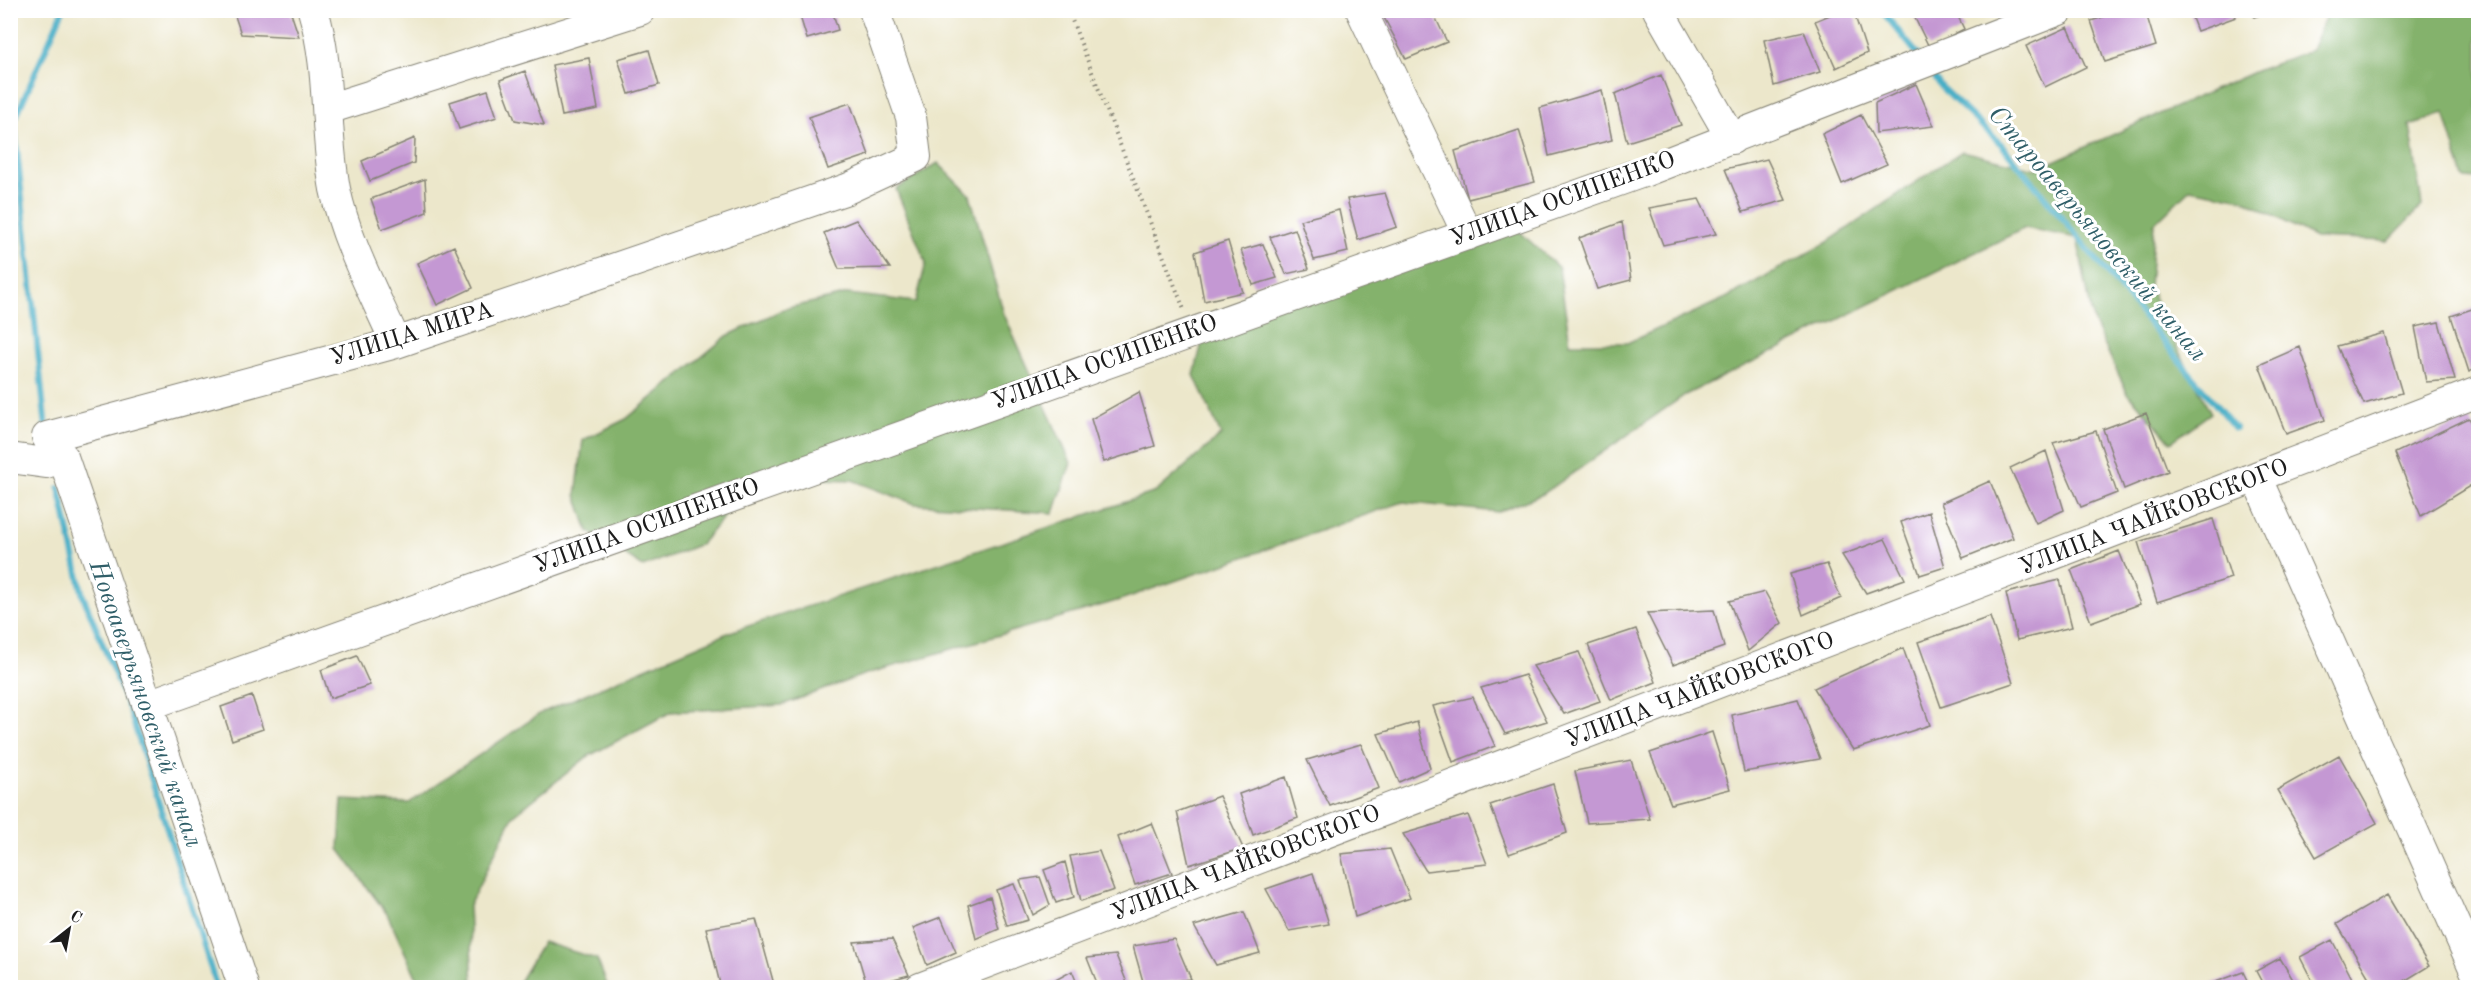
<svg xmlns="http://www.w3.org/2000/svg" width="2489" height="998" font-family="'Old Standard TT',serif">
<rect width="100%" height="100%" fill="#fff"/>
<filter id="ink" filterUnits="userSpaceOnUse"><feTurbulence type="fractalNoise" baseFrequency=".0167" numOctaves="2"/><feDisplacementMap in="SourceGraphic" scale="12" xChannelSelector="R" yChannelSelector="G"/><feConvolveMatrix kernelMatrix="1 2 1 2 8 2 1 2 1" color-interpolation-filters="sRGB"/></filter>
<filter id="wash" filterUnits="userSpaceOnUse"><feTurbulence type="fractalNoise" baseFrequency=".008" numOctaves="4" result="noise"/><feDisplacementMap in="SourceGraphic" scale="24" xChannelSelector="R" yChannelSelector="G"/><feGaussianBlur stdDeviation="1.35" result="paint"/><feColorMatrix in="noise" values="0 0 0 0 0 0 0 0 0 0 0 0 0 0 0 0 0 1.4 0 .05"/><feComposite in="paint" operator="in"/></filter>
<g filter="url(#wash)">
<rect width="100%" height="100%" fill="#ece7cb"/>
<path fill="#84b26c" stroke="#506744" stroke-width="1.5" d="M2454,10l24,1v168l-14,-1 -20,-65 -34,12 12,81 -34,35 -73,-3 -72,-39 -53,-10 -36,35 -5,62 22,50 40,77 -40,29 -44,-50 -34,-71 -16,-83 -52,-10 -340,167 -142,99 -45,18 -95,-10 -283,98 -257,75 -81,30 -111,7 -84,45 -74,59 -44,90 4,81h-52l-34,-73 -48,-65 3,-49 67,3 132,-90 189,-81 426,-140 65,-57 -27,-60 14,-57 310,-88 41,38 11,75h57l99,-45 100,-55 136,-92 74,18 220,-98 55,-21 17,-39z
M938,163l32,32 34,119 67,149 -17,50 -139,-9 -63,-24 -65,-2 -49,22 -37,44 -58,23 -55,-36 -12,-36 7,-55 43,-21 101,-83 57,-27 64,-15 68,8 10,-39 -30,-74z
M543,942l54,17 11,28h-88l-1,-5z"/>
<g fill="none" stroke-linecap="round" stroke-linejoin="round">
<path stroke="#47aec6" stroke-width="6" d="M1881,10l38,46
M1928,69l16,21 57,54 234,284
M46,429l-32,-308 49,-111
M59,488l24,108 47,115 87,277"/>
</g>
<g id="blocks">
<path fill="#c498d3" d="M233,10h57l9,27 -58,-3z
M798,10h34l6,20 -31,9z
M1380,10h52l15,32 -41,17z
M1842,10h11l14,43 -31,15 -21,-47z
M1911,10h44l9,19 -35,18z
M2124,10h21l11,36 -51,16 -14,-41z
M2189,10h45l2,7 -39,14z
M2252,10h21v1l-19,6z
M2068,27l18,40 -41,20 -19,-41z
M1804,31l16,41 -46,14 -10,-46z
M649,50l10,35 -30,9 -11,-35z
M589,58l9,51 -36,7 -10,-51z
M525,71l19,54 -29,-5 -15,-40z
M1661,75l20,50 -54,17 -12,-48z
M1916,84l18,42 -58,7 -1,-30z
M488,90l9,27 -38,12 -9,-27z
M1602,90l10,50 -63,16 -9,-48z
M850,103l19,52 -41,14 -19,-52z
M1861,115l26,49 -45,20 -20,-50z
M1519,130l16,52 -67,17 -13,-48z
M415,138l-1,25 -44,18 -8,-20z
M1767,159l19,41 -43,12 -18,-43z
M425,179l2,33 -45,17 -11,-30z
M1385,193l12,34 -39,13 -11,-41z
M1699,199l17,35 -53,11 -14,-37z
M1339,210l9,42 -34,8 -14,-40z
M856,220l34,48 -51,1 -15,-36z
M1622,222l9,58 -34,9 -18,-51z
M1295,229l14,40 -23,5 -16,-37z
M1228,241l15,51 -39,9 -9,-49z
M1263,244l14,34 -24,7 -12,-35z
M454,246l19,42 -36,17 -20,-42z
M2478,307v61l-9,4 -18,-56z
M2439,322l16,58 -29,2 -11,-55z
M2384,333l18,60 -38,11 -27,-58z
M2300,347l25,73 -39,14 -27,-69z
M1139,392l16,54 -51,16 -13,-43z
M2146,413l22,58 -44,18 -21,-60z
M2469,418l9,16v47l-57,35 -26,-63z
M2096,431l21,62 -36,14 -28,-64z
M2046,451l18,59 -28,13 -26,-55z
M1990,481l23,57 -50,20 -22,-55z
M1929,512l16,55 -25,8 -19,-53z
M2213,519l18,59 -74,24 -19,-60z
M1885,539l20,40 -39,14 -24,-38z
M2119,551l21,53 -49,18 -20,-52z
M1827,564l14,34 -38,17 -13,-41z
M2060,580l12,47 -55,13 -11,-47z
M1765,592l17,31 -34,28 -19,-50z
M1714,610l10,37 -51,18 -26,-52z
M1990,617l23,66 -72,24 -23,-65z
M1636,629l20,53 -45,18 -23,-55z
M1903,648l27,77 -77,25 -39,-62z
M1579,652l21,49 -36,13 -31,-48z
M357,656l13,29 -40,13 -9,-28z
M1525,675l22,46 -42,13 -24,-46z
M252,696l11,33 -31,11 -11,-33z
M1473,697l22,49 -42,16 -20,-56z
M1798,699l22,60 -76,13 -12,-57z
M1417,722l13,46 -31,14 -21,-48z
M1712,732l18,57 -59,15 -21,-51z
M1361,744l18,44 -49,18 -23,-46z
M2339,755l38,68 -61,34 -39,-67z
M1631,760l19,59 -63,4 -12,-52z
M1286,777l12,41 -45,17 -14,-41z
M1553,784l14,49 -58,21 -19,-49z
M1219,796l24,52 -54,17 -12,-53z
M1468,815l19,49 -61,7 -23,-37z
M1152,823l20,50 -37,12 -17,-48z
M1390,849l20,49 -55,19 -14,-63z
M1099,851l15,39 -33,11 -11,-45z
M1065,862l9,35 -18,6 -12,-33z
M1313,873l16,51 -40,7 -23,-42z
M1040,877l10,28 -17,10 -13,-35z
M1014,884l14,36 -21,6 -11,-36z
M2387,895l42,71 -36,22h-18l-38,-64z
M990,897l9,32 -23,10 -8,-34z
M1244,912l16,41 -44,12 -22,-39z
M941,917l15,35 -29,13 -14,-37z
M756,919l19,69h-54l-15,-60z
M892,939l17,36 -42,11 -13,-44z
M1174,939l17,40 -47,6 -11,-39z
M2332,940l25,48h-41l-16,-31z
M1116,955l13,33h-30l-12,-30z
M2280,958l18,30h-33l-9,-17z
M1072,971l7,17h-38z
M2243,972l8,16h-49v-1z"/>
</g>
</g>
<g filter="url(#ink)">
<use href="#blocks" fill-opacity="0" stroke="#848274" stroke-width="1.5"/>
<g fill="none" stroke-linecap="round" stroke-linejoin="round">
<g stroke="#848274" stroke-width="32">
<path id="minor" d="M313,10c18,59 11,120 22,179 11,53 39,104 61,154
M1361,10l107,225
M1658,10l74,129
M328,109l312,-99
M63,457l181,531
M10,458l36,5 17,-6 -16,-20 349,-94 451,-154 69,-32 -5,-40 -37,-107
M2257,479l221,498
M148,705l1498,-534 413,-161
M920,988l1558,-596"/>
</g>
<path stroke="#848274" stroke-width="4" stroke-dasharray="1.5 4.5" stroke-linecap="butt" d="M1068,10l117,302"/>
<use href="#minor" stroke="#fff" stroke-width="30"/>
</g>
</g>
<g text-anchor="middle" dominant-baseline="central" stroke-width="6" stroke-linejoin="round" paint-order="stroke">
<g font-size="24" fill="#1c1c1c" stroke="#fff">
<text transform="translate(1563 200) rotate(-20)">УЛИЦА ОСИПЕНКО</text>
<text transform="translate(412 335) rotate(-17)">УЛИЦА МИРА</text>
<text transform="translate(1105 363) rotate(-20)">УЛИЦА ОСИПЕНКО</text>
<text transform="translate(2154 518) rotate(-21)">УЛИЦА ЧАЙКОВСКОГО</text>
<text transform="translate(647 527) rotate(-20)">УЛИЦА ОСИПЕНКО</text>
<text transform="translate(1700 691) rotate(-21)">УЛИЦА ЧАЙКОВСКОГО</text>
<text transform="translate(1246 864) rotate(-21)">УЛИЦА ЧАЙКОВСКОГО</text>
</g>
<g font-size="26" font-style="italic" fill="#2f5e68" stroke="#fff">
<text transform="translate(2097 234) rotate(50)">Староаверьяновский канал</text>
<text transform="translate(145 704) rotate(71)">Новоаверьяновский канал</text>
</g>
</g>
<rect width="2489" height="998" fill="none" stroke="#fff" stroke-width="36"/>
<g transform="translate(69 929) rotate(31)" stroke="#ffffff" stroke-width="4.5" paint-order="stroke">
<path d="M0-4.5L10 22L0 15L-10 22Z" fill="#1c1c1c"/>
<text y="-9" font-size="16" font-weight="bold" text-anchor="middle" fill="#1c1c1c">С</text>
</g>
</svg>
